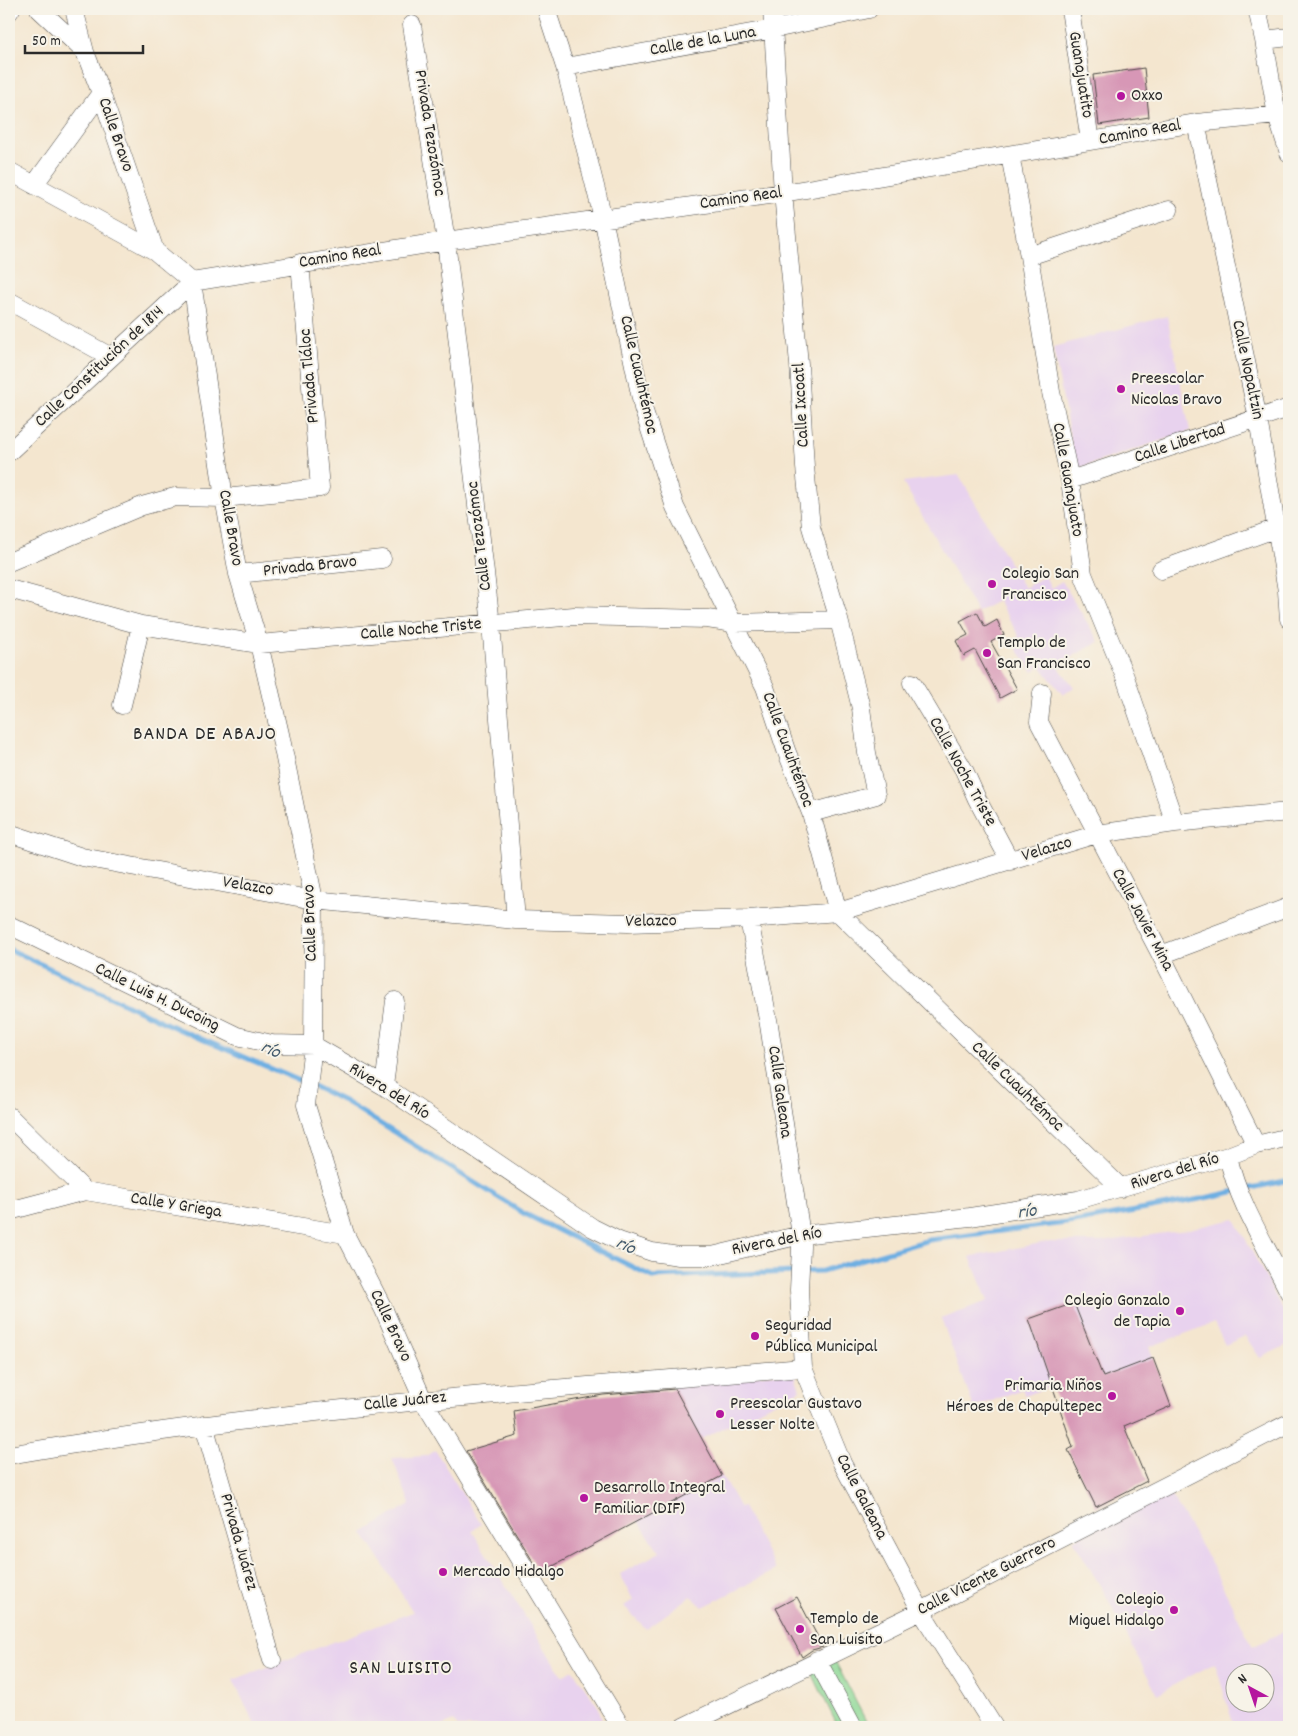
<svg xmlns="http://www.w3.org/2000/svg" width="1298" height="1736" font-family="Dekko,sans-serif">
<rect width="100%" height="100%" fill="#f7f3e8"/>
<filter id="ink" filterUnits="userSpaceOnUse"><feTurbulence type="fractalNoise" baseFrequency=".02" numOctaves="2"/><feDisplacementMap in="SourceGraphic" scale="10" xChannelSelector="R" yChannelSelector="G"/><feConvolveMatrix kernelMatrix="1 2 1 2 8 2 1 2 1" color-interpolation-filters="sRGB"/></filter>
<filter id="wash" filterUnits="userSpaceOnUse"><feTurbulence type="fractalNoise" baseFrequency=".0096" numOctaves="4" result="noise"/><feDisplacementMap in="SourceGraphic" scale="20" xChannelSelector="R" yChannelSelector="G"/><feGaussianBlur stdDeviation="1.12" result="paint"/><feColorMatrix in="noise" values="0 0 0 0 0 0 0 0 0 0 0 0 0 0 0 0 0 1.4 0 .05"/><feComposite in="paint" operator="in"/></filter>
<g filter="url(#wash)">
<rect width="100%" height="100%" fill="#f4e6cf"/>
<path fill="#e8d2ee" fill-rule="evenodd" d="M1167,316l23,115 -114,38 -23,-122z
M959,475l65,113 21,-12 6,12 11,-7 37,61 -42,23 17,22 -11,8 -23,-29 -7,6 -21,-30 7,-6 -21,-35 -21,11 -74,-130z
M1235,1219l54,103v22l-29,14 -15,-22 -20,9 -11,-22 -65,24 4,11 -50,19 -29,-73 -45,15 23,67 -27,10 -3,-7 -48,19 -33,-90 47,-17 -18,-44 76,-15h55l79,-11z
M794,1372l6,18 -99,49 -30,-56z
M435,1450l46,74 -9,7 90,145 11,-6 26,38 4,19h-145l-4,-6 -14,6h-184l-23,-47 180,-68 -50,-79 47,-29 -18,-46 34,-2z
M722,1476l18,32 3,-1 33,63 -73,37 -12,-11 -45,33 -22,-23 9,-6 -13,-26 40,-22 -22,-31z
M1167,1488l45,77 41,82 36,-19v85l-10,6 3,8h-48l-19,-64 -58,31 -53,-102 -31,-52zM1236,1674h30v30h-30z"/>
<path fill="#8cd895" stroke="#5c8260" d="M833,1657l36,70h-31l-28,-58z"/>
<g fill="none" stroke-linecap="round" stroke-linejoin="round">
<path stroke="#6eafe2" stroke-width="5" d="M9,949l169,80 127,54
M313,1086l31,15 179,112 130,64 169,-6 107,-31 146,-18 125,-23 89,-19"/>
</g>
<g id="blocks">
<path fill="#d797b6" d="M1144,68l5,49 -50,8 -6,-50z
M977,612l8,15 12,-7 7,15 -13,7 26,47 -17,9 -25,-48 -11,6 -8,-15 12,-6 -8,-14z
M1074,1303l29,74 50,-19 18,48 -47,20 23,55 -51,26 -28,-57 5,-3 -44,-128z
M675,1389l47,87 -182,97 -74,-122 51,-15 -3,-25 89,-16z
M797,1597l26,50 -11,3 -10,7 -26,-49z"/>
</g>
</g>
<g filter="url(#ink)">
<use href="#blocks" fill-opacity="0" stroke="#494744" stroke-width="1"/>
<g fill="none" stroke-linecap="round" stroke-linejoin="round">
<g stroke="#494744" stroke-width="19">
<path id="street" d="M39,9l45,42
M74,9l11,43 16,41 54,158 37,31 32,216 14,76 21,70 21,90 34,166 -1,145 -7,60 39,129 39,76 39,90 198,327
M546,9l19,58 38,151 40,190 32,99 90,180 21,63 25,63 27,99 283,276
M772,9l11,184 16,171 6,103 6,60 28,93 22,88 6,45 9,42 -65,18
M1070,9l20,132
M1257,9l7,31 13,76 12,37
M9,12l2,-3
M412,25l34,216 45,383 25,296
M1264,40l25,-3
M565,67l209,-38 95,-20
M1196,123l62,296 29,172 2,28
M1010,155l19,101 22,136 19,88 13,94 42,103 50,146
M9,171l146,80
M34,185l67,-92
M1029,256l140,-46
M192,282l254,-41 337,-48 413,-70 93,-9
M9,301l102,56
M9,452l183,-170
M1070,480l219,-72
M9,562l133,-56 33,-9 49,1 96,-10 -20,-225
M1161,570l116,-42
M238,574l144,-15
M9,589l132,36 118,19 315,-28 133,3 27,4 105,-3
M912,683l52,87 13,29 33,62
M1042,693l-3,29 122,233 95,190
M122,705l19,-80
M9,833l73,24 232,43 202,20 112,3 121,-4 89,-7 259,-78 78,-11 114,-11
M749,919l20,106 32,210v12l-2,43 4,78 39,95 79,148 73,116
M9,925l228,111 35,8 41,1 71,41 209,142 26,13 33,11 27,4h33l89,-21 169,-18 108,-17 150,-44 28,-11 33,-8
M1161,955l128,-48
M384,1086l11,-85
M9,1116l76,75
M1228,1156c10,47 40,93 61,136
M9,1211l76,-20 260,43
M204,1425l68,235
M9,1455c263,-46 528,-65 794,-87
M817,1660l36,67
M683,1727l238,-116 368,-188"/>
</g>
<use href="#street" stroke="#fff" stroke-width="18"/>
</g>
</g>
<g fill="#b5179e" stroke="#f7f3e8" stroke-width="2">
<circle cx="1121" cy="96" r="5"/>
<circle cx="1121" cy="389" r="5"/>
<circle cx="992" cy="584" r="5"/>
<circle cx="987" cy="653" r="5"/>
<circle cx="1180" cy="1311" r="5"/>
<circle cx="755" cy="1336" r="5"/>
<circle cx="1112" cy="1396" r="5"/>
<circle cx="720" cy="1414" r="5"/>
<circle cx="584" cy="1498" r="5"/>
<circle cx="443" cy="1572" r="5"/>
<circle cx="1174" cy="1610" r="5"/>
<circle cx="800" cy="1629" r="5"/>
</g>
<g text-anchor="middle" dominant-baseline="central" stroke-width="4" stroke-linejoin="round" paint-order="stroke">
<g font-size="18" fill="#2b2b2b" stroke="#f7f3e8">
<text transform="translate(703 42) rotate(-10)">Calle de la Luna</text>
<text transform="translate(1080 75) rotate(81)">Guanajuatito</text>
<text transform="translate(429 133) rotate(81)">Privada Tezozómoc</text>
<text transform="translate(1140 133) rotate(-10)">Camino Real</text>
<text transform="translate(115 135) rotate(71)">Calle Bravo</text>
<text transform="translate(741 199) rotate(-8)">Camino Real</text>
<text transform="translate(340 257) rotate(-9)">Camino Real</text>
<text transform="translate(100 367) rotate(-43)">Calle Constitución de 1814</text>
<text transform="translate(1247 370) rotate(78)">Calle Nopaltzin</text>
<text transform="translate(638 375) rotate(77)">Calle Cuauhtémoc</text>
<text transform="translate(310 376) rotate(-95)">Privada Tláloc</text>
<text transform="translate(802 405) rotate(-93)">Calle Ixcoatl</text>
<text transform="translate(1180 444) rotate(-18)">Calle Libertad</text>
<text transform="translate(1067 480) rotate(80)">Calle Guanajuato</text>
<text transform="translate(230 528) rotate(80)">Calle Bravo</text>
<text transform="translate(480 536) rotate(-97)">Calle Tezozómoc</text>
<text transform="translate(310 567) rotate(-6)">Privada Bravo</text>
<text transform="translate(421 630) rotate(-5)">Calle Noche Triste</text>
<text transform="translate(787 750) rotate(70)">Calle Cuauhtémoc</text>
<text transform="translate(962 772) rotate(61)">Calle Noche Triste</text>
<text transform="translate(1047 850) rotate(-17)">Velazco</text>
<text transform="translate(248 887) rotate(10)">Velazco</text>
<text transform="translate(1142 920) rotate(62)">Calle Javier Mina</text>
<text transform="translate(651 922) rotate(-1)">Velazco</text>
<text transform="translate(311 923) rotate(-92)">Calle Bravo</text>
<text transform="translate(157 998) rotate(26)">Calle Luis H. Ducoing</text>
<text transform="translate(1017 1087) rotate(44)">Calle Cuauhtémoc</text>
<text transform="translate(389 1092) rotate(32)">Rivera del Río</text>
<text transform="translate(779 1092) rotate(82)">Calle Galeana</text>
<text transform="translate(1175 1172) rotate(-17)">Rivera del Río</text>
<text transform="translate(176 1206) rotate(9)">Calle Y Griega</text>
<text transform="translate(777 1242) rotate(-11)">Rivera del Río</text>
<text transform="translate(390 1326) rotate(65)">Calle Bravo</text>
<text transform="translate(405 1402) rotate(-6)">Calle Juárez</text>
<text transform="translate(861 1497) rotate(63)">Calle Galeana</text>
<text transform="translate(238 1542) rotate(74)">Privada Juárez</text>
<text transform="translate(987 1577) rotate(-27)">Calle Vicente Guerrero</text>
</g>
<g font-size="18" fill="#2b2b2b" stroke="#f7f3e8" text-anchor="start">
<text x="1131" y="96">Oxxo</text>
<text x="1131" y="379">Preescolar<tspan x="1131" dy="21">Nicolas Bravo</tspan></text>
<text x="1002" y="574">Colegio San<tspan x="1002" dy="21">Francisco</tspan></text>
<text x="997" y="643">Templo de<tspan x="997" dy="21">San Francisco</tspan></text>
<text x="1170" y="1301" text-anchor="end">Colegio Gonzalo<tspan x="1170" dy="21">de Tapia</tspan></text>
<text x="765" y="1326">Seguridad<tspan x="765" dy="21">Pública Municipal</tspan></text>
<text x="1102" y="1386" text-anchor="end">Primaria Niños<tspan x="1102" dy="21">Héroes de Chapultepec</tspan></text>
<text x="730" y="1404">Preescolar Gustavo<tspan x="730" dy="21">Lesser Nolte</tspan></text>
<text x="594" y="1488">Desarrollo Integral<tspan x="594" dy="21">Familiar (DIF)</tspan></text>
<text x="453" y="1572">Mercado Hidalgo</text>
<text x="1164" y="1600" text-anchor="end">Colegio<tspan x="1164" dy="21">Miguel Hidalgo</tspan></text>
<text x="810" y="1619">Templo de<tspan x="810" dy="21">San Luisito</tspan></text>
</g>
<g font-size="19" font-style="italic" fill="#42596b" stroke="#f7f3e8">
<text transform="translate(270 1051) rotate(24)">río</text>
<text transform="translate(1027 1213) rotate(-7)">río</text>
<text transform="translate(625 1247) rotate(26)">río</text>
</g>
<g font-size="20" letter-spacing="1" fill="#2b2b2b" stroke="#f7f3e8">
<text x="205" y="735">BANDA DE ABAJO</text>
<text x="401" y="1669">SAN LUISITO</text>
</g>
</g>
<rect width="1298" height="1736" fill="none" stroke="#f7f3e8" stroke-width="30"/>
<g transform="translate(1250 1688) rotate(320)"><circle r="24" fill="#f7f3e8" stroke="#a5a39c"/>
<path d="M0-4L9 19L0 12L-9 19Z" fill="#b5179e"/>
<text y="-8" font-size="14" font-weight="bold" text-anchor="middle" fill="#2b2b2b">N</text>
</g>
<path d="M25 45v8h118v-8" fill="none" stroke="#2b2b2b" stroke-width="2.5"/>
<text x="32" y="45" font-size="15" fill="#2b2b2b" stroke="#f7f3e8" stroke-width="4" paint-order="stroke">50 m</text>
</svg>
